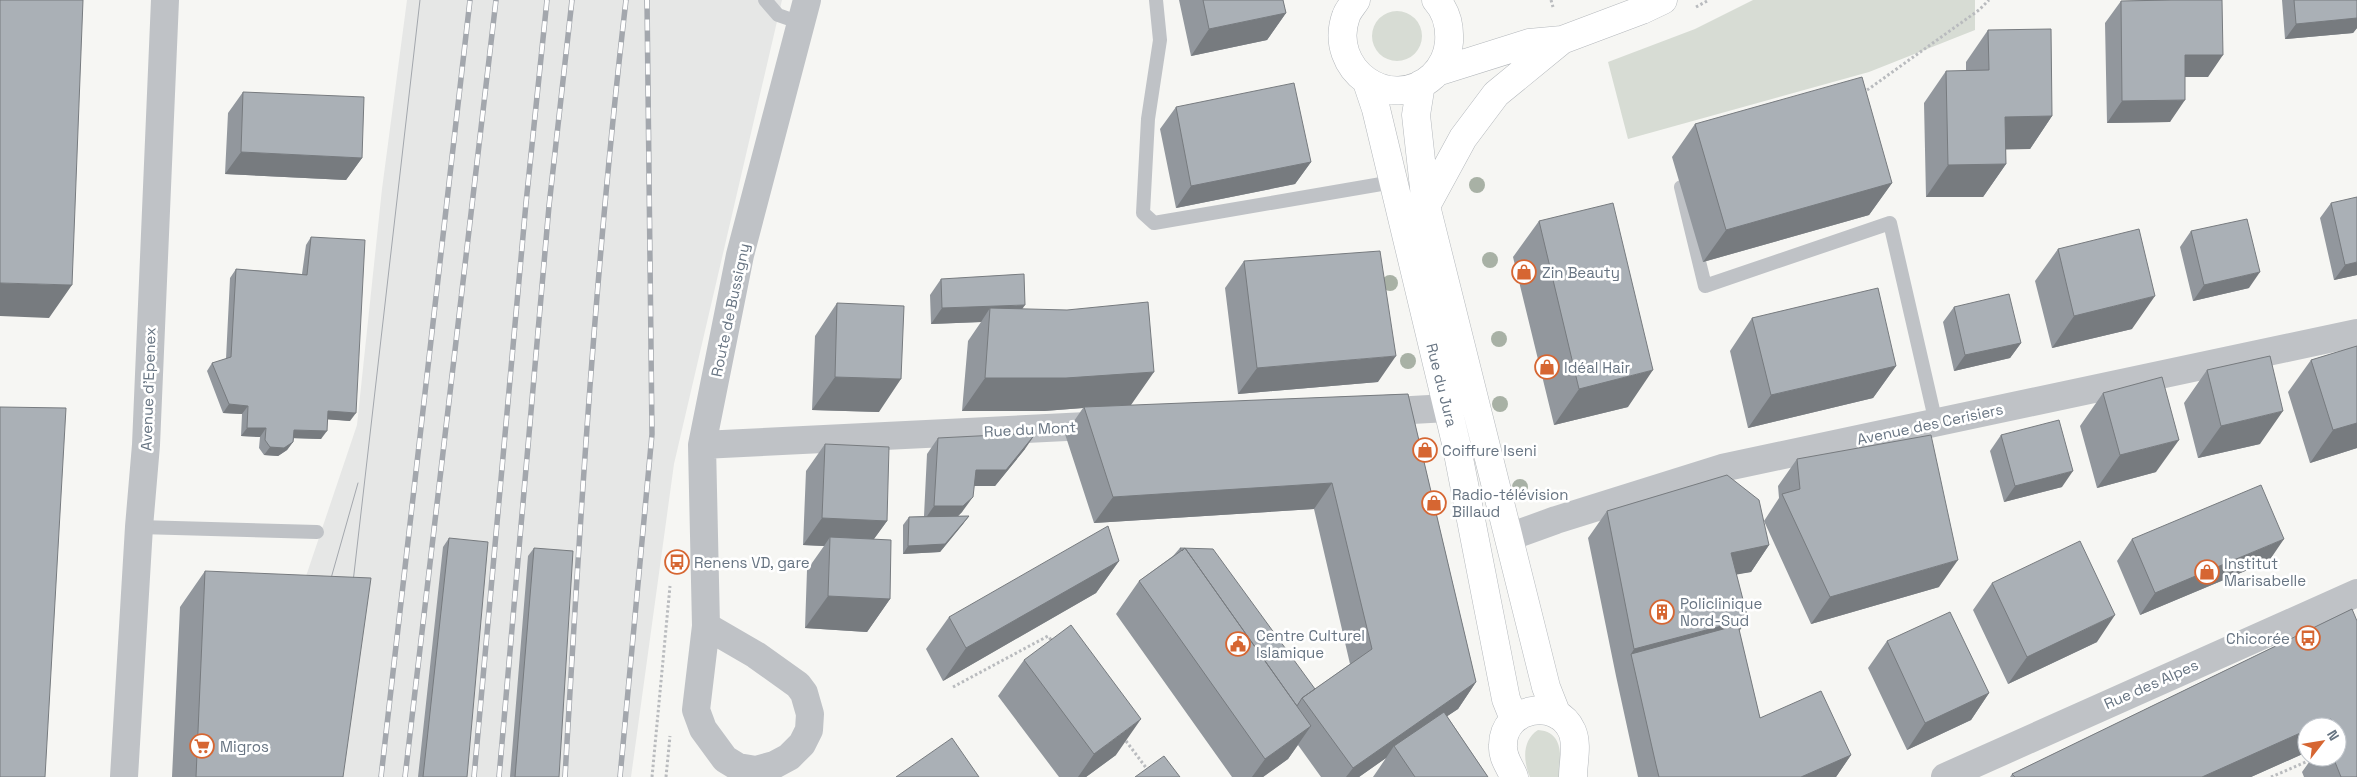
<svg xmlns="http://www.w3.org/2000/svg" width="2357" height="777" font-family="'Space Grotesk',sans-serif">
<rect width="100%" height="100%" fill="#f6f6f3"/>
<path fill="#e6e7e6" d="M407,0h375l-108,464 -43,313h-382l24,-103 84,-249 25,-236z"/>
<path fill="#d7dcd4" d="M1753,0h222v30l-106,42 -241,67 -20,-77 87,-33z
M1372 36a25 25 0 1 1 50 0a25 25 0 1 1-50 0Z
M1538,730c27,2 22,28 22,47h-30c-7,-16 -8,-37 8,-47z"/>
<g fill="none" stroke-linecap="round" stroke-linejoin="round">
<g stroke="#b4b8bc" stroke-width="29">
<path id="secondary" d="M1356,0c-3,5 -8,10 -10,16 -19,53 44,99 87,60 9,-9 15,-21 16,-34 1,-15 -2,-30 -13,-42
M1437,72l92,-29 33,-3 80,-30 21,-10
M1367,82l9,27 80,334 50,256 8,20
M1421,84l-5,31 10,91 120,481 11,28
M1426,206l37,-68 33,-44 66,-54
M1514,777c-4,-11 -12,-19 -11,-32 0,-38 54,-48 69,-14 6,14 1,31 1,46"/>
</g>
<path stroke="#b9bbbe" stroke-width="3" stroke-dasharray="2.5 2.5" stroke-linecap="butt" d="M1551,0l2,7
M1696,7l13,-7
M1863,93l116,-83 10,-10
M953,687l95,-51 5,6
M1123,737l30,40
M652,777l18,-191
M666,777l4,-41
M2271,777l46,-20"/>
<path stroke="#bfc2c6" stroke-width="14" d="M765,0l13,15 23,8
M1156,0l4,40 -12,79 -5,94 11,10 239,-41
M1681,187l24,99 185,-63 46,200
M139,527l178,5"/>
<path stroke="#bfc2c6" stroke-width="28" d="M1375,412l73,-4
M702,445l405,-20
M1509,537l47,-17 166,-52 635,-135
M706,626l50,29 42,30 6,8 6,21 -1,16 -7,14 -13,13 -15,8 -18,5 -18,-3 -13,-8 -22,-30 -7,-19 10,-84 -4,-181 38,-190 67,-255
M124,777l15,-250 7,-82 19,-445
M1945,777l412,-184"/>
<use href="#secondary" stroke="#fff" stroke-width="28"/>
<path stroke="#a3a7ad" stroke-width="1" d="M328,589l30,-106
M352,591l68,-591"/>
<g stroke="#a3a7ad" stroke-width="5.5">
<path id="rail" d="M381,777l89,-777
M405,777l91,-777
M474,777l52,-574 21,-203
M499,777l50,-571 23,-206
M565,777c15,-259 31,-519 61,-777
M620,777l32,-343 -5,-434"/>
</g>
<use href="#rail" stroke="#fff" stroke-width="4" stroke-dasharray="11" stroke-linecap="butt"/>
</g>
<g fill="#a8b1a5">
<circle cx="1477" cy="185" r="8"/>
<circle cx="1490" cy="260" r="8"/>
<circle cx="1390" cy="283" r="8"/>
<circle cx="1499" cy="339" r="8"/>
<circle cx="1408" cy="361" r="8"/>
<circle cx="1500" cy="404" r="8"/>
<circle cx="1520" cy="487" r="8"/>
</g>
<path fill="#92979d" d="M1179,0h104l3,13 -19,27 -76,16z
M2156,0h66l-14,77h-23l-15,45 -63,1 -2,-100 16,-22z
M2282,0h75v28l-4,5 -68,6z
M1988,30l64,86 -22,33h-24v15l-23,33h-57l-2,-94 22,-32h20v-9z
M243,92l119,66 -16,22 -121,-6 3,-61z
M1176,107l135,55 -16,22 -119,24 -16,-79z
M1695,124l197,59 -23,32 -166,47 -31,-105z
M2331,203l26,72 -23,5 -14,-62z
M1539,221l89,186 -74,18 -41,-168z
M2191,231l58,57 -56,13 -13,-54z
M311,237l39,184 -22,-2 -7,20 -27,-1 -1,4 -6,8 -9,6 -14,-1 -5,-7 1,-11 -19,-1 1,-22 -19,-1 -16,-42 5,-8 14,-4 4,-81 6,-9 66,5 4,-29z
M2058,249l74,80 -80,19 -17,-67z
M1244,261l134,121 -140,12 -13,-106z
M941,279l81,30 109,96 -13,1 290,-12 68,288 -18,27 -11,7 41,61h-115l13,-19 -27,19h-38l-23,-32 -10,14 -25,18h-31l-116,-163 23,-33 34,-25 7,-8 135,141 35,-25 -36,-155 -220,14 -29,-89 18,-26 -39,3h-82l6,-70 13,-19 -50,2 -1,-29z
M837,303l42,109 -67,-2 3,-74z
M1954,307l67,36 -11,15 -56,13 -11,-49z
M1752,318l144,48 -23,32 -125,30 -18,-77z
M2357,346v102l-47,15 -22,-71 23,-32z
M2207,370l53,74 -62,14 -14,-55z
M2103,393l53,79 -59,16 -17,-62z
M2001,435l61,52 -58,15 -14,-51z
M938,438l87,11 -30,37h-21l-12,26 -4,4h11l-6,8 -23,28 -37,2v-29l6,-8 15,-1 3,-62z
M825,444l62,77 -13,18 16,60 -23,33 -62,-4 2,-58 17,-24 -21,-1 3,-74z
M1797,459l142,128 -128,37 -47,-103 15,-23 -1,-12z
M1607,511l162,34 -18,27 -15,2 3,57 21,87 91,37 -15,22h-198l-22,-101 -28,-138z
M449,538l18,239h-49l25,-230z
M2132,539l137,22 -129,54 -23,-54z
M534,548l25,229h-49l18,-221z
M1119,561l-23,32 -153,88 -17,-32 23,-32z
M205,571l138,206h-171l8,-170z
M1992,583l105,59 -89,42 -35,-74z
M2352,609l5,168h-53l-2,-5 10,-14 -1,-1h26v-30h-30v25l-56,25h-241l2,-3z
M1887,641l102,52 -18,27 -64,30 -39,-82z
M1024,660l92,95 -30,22h-27l-61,-81z"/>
<path fill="#777b7f" d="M1286,13l-19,27 -76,16 18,-27z
M2357,18v10l-4,5 -68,6 11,-15z
M2185,55h38l-15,22h-38z
M2185,100l-15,22 -63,1 15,-22z
M2052,116l-22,33 -48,1 23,-33z
M241,152l121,6 -16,22 -121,-6z
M1311,162l-16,22 -119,24 15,-22z
M2006,164l-23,33h-57l22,-32z
M1892,183l-23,32 -166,47 23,-32z
M2357,262v13l-23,5 11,-15z
M2260,272l-11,16 -56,13 11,-16z
M0,283l72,2 -23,33 -49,-2z
M2155,296l-23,33 -80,19 22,-32z
M1025,305l-11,16 -24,-13 -9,14 -50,2 11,-16z
M2021,343l-11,15 -56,13 11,-16z
M1396,356l-18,26 -140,12 19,-26z
M1896,366l-23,32 -125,30 23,-33z
M1653,370l-25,37 -74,18 25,-36z
M1154,372l-23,33 -47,3v-1l-1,1 -39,3h-82l23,-33z
M835,377l66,2 -22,33 -67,-2z
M229,404l19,2 -6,8 -19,-1z
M328,411l28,2 -6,8 -28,-2z
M2283,411l-23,33 -62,14 23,-32z
M2357,423v25l-47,15 23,-33z
M247,428h19l-6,9 -19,-1z
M294,430l33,1 -6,8 -33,-1z
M1036,433l-11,16 -30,37h-30l11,-16z
M2179,440l-23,32 -59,16 23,-33z
M293,442l-6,8 -9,6 -14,-1 6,-8z
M2073,471l-11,16 -58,15 11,-16z
M1332,483l-18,26 -220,14 19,-26z
M973,497l-11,15 -10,10h-29l11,-16z
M969,516l-6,8 -23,28 -37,2 5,-8z
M822,518l65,3 -19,26 -38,-10 -6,9 -21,-1z
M2284,539l-15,22 -129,54 15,-22z
M1769,545l-18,27 -39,7 19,-26z
M1958,560l-19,27 -128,37 19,-27z
M1119,561l-23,32 -153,88 23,-33z
M828,596l62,3 -23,33 -62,-4z
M2115,615l-18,27 -89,42 19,-27z
M1748,619l-19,26 -98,9 3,-5z
M1476,682l-18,27 -61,41 -3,-4 -8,12 -27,19h-13l7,-9z
M1989,693l-18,27 -64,30 18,-27z
M1141,719l-25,36 -30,22h-8l16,-23z
M2331,719l-5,8h-13z
M1311,726l-23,33 -25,18h-11l13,-18z
M2307,730v22l-56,25h-49z
M1851,755l-15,22h-35z"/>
<path fill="#aab0b6" stroke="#777b7f" d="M0,0h83l-11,285 -72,-2z
M1203,0h80l3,13 -77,16z
M2171,0h51l1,55h-38v45l-63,1 -1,-100z
M2294,0h63v18l-61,6z
M2051,29l1,87 -47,1 1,47 -58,1 -2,-94 43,-1 -1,-40z
M1862,77l30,106 -166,47 -31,-106z
M1294,83l17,79 -120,24 -15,-79z
M243,92l121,5 -2,61 -121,-6z
M2357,197v65l-12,3 -14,-62z
M1613,203l40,167 -74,19 -40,-168z
M2247,219l13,53 -56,13 -13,-54z
M2139,229l16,67 -81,20 -16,-67z
M311,237l54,3 -9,173 -28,-2 -1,20 -33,-1 -1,12 -9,6 -14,-1 -5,-7 1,-12h-19l1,-22 -19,-2 -17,-41 19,-6 5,-88 71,6z
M1380,251l16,105 -139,12 -13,-107z
M1024,274l1,31 -83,3 -1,-29z
M1878,288l18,78 -125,29 -19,-77z
M2009,294l12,49 -56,12 -11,-48z
M1148,302l6,70 -88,6h-81l5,-70 77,2z
M837,303l67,3 -3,73 -66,-2z
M2357,346v77l-24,7 -22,-70z
M2270,356l13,55 -62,15 -14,-56z
M2162,377l17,63 -59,15 -17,-62z
M1408,394l68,288 -123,86 -51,-70 70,-49 -40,-166 -219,14 -29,-90z
M0,407l66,1 -21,369h-45z
M2059,420l14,51 -58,15 -14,-51z
M1036,433l-30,37h-30l-3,27 -10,9h-29l4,-68z
M1931,435l27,125 -128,37 -48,-103 18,-5 -3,-30z
M825,444l64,3 -2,74 -65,-3z
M1727,475l32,25 10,45 -38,8 17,66 -114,30 -27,-138z
M2261,485l23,54 -129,54 -23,-54z
M969,516l-24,28 -37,2 1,-29z
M1108,526l11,35 -153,87 -17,-31z
M830,537l61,3 -1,59 -62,-3z
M449,538l39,4 -21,235h-44z
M2080,541l35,74 -88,42 -35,-74z
M534,548l39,3 -14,226h-44z
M1180,548l33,1 102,140 -13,9 -5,8 -112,-158 -3,3z
M1185,548l126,178 -46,33 -126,-178z
M205,571l166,7 -28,199h-147z
M2352,609l5,12v156h-16l-8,-20h4v-23l2,-1 -2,-3v-3h-1l-5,-8 -18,8h-6v3l-105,47h-187l-3,-3z
M1950,612l39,81 -64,30 -38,-82z
M1071,625l70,94 -47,35 -70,-94z
M1738,625l22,93 61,-27 30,64 -50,22h-142l-3,-12 -25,-111z
M1444,712l44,65h-73l-21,-31z
M952,738l27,39h-83z
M1164,756l16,21h-45z"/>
<defs>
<g id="shop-ring" transform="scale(1.25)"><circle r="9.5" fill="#fff" stroke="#d66632" stroke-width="1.5"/><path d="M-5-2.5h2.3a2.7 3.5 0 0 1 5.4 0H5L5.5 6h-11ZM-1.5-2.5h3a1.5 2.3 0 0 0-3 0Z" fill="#d66632"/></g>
<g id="bus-ring" transform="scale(1.25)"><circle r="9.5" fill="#fff" stroke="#d66632" stroke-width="1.5"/><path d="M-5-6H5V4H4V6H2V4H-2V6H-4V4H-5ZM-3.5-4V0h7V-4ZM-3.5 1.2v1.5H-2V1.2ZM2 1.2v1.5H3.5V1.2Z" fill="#d66632"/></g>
<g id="building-ring" transform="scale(1.25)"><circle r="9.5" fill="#fff" stroke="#d66632" stroke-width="1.5"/><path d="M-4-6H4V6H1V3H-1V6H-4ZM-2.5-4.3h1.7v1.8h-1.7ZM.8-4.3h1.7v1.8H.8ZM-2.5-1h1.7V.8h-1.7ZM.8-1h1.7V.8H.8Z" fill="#d66632"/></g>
<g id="civic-ring" transform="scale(1.25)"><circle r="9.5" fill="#fff" stroke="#d66632" stroke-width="1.5"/><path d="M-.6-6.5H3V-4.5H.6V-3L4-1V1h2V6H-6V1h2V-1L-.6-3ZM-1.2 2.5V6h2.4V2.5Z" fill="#d66632"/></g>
<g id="supermarket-ring" transform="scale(1.25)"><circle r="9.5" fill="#fff" stroke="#d66632" stroke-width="1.5"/><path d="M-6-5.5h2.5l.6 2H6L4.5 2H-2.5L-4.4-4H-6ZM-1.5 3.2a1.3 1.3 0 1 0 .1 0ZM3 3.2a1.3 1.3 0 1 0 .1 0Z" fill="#d66632"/></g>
</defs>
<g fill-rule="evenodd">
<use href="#shop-ring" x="1524" y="272"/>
<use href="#shop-ring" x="1547" y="367"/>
<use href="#shop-ring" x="1425" y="450"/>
<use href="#shop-ring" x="1434" y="503"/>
<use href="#bus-ring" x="677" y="562"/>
<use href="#shop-ring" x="2207" y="572"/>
<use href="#building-ring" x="1662" y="612"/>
<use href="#bus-ring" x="2308" y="638"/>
<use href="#civic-ring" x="1238" y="644"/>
<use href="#supermarket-ring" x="202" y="746"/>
</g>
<g text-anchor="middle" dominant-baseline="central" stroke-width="5" stroke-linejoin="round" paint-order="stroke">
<g font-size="15" fill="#677482" stroke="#fff" text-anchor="start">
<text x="1542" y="272">Zin Beauty</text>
<text x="1564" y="367">Idéal Hair</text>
<text x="1442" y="450">Coiffure Iseni</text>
<text x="1452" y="494">Radio-télévision<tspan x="1452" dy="17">Billaud</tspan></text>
<text x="694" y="562">Renens VD, gare</text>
<text x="2224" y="563">Institut<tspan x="2224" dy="17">Marisabelle</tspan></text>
<text x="1680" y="603">Policlinique<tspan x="1680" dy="17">Nord-Sud</tspan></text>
<text x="1256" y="635">Centre Culturel<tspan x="1256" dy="17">Islamique</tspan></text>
<text x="2290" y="638" text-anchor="end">Chicorée</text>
<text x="220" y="746">Migros</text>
</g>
<g font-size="15" fill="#677482" stroke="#fff">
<text transform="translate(730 310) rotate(-78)">Route de Bussigny</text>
<text transform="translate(1442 385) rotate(76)">Rue du Jura</text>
<text transform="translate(148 389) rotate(-88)">Avenue d'Epenex</text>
<text transform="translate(1930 424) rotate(-12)">Avenue des Cerisiers</text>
<text transform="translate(1030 429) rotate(-3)">Rue du Mont</text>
<text transform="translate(2151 684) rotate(-24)">Rue des Alpes</text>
</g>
</g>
<g transform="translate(2322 742) rotate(59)"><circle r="24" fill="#ffffff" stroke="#c2c7cd"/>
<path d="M0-4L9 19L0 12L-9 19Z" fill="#d66632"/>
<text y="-8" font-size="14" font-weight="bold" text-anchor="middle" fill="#677482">N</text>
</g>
</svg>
